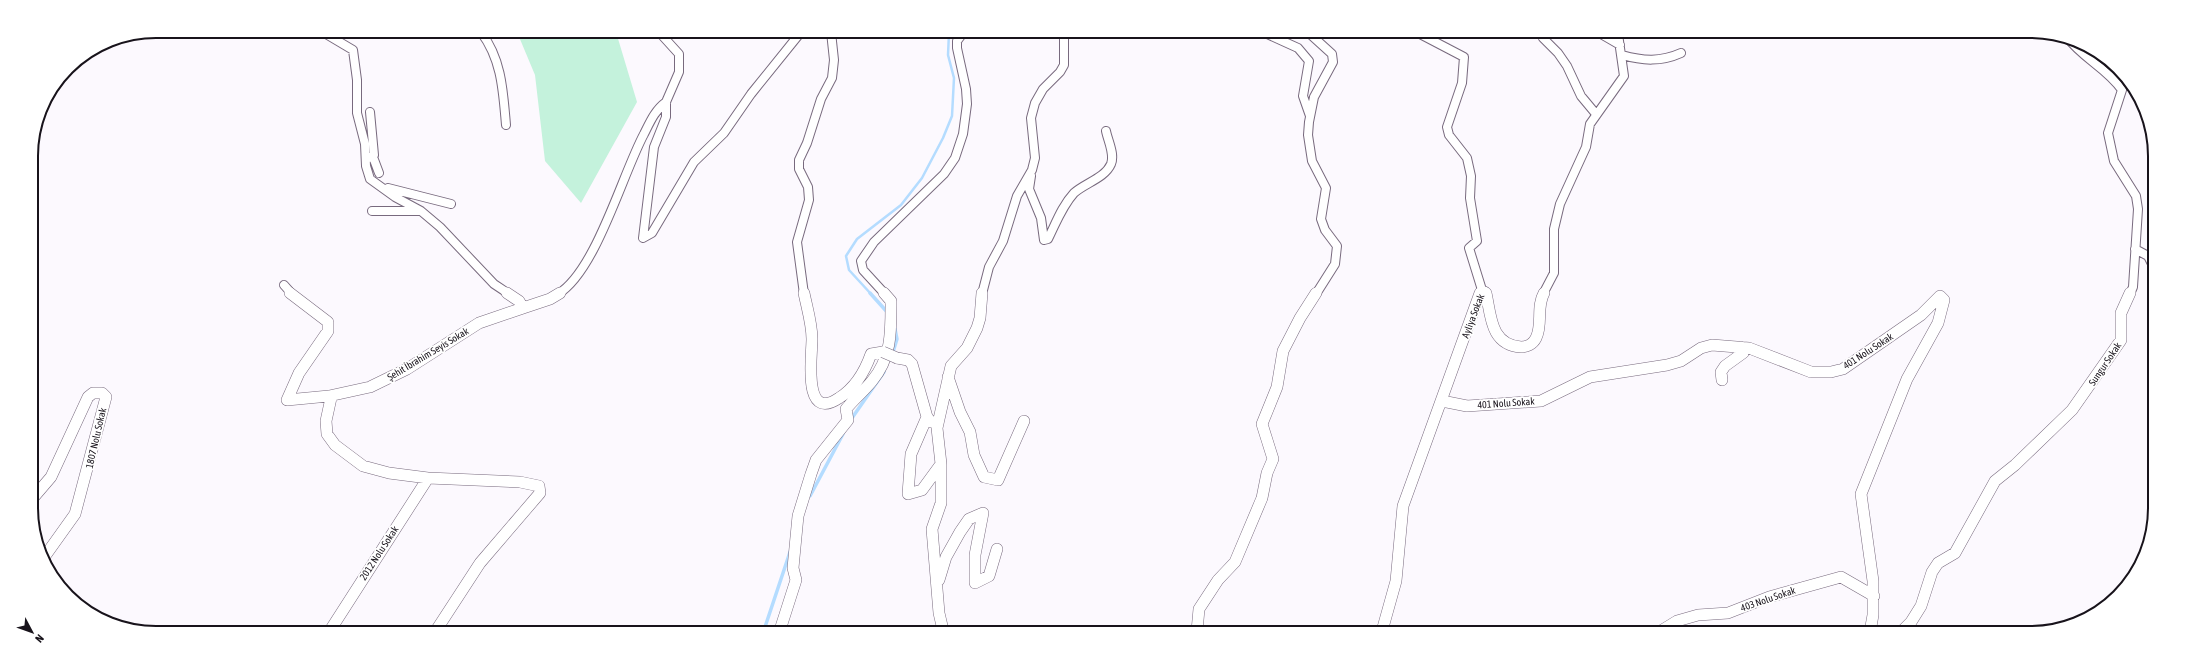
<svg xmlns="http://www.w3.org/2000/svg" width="2186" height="664" font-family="'Asap Condensed',sans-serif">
<rect width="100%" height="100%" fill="#fcf9fe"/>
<path fill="#c4f2dc" d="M517,32h99l21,70 -56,101 -36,-42 -10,-86z"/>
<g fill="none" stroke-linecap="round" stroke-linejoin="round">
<path stroke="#b4dcff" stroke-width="2.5" d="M871,294l-22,-24 -3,-14 11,-17 44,-34 21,-27 21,-40 9,-22 2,-38 -6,-23 1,-22"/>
<path stroke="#b4dcff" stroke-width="3.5" d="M870,293l18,20
M893,352l4,-13 -2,-10
M852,418l32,-46
M810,496l33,-62
M764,630l26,-78"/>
<g stroke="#786a7e" stroke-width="10">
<path id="street-far1" d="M321,31l32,19 4,30v33l8,31 1,22 4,13 25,18 26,14 19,16 54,57 15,10
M481,32c21,28 22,59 25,93
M659,32l20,22v18l-13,30v15l-12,30 -11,91 9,-5 42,-71 30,-29 27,-39 50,-62
M1265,33l33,15 11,13 -6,35 7,20
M1310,34l22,20 1,8 -19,35 -5,25 -1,13 4,26 14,27 -5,31 4,11 12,16 -2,18 -19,30
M1420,34l44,23 -2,26 -15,44 2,8 18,23 4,18 -1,22 7,43 -8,7 13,42
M1601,34l19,11
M2067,37c15,21 40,31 55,53l-14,43 6,28 22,35 2,13 -5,78 -3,7
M1543,38l15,15 9,13 14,30 15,18
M1622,55c21,6 39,7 59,-2
M366,158l8,-3 -4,-43
M366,158l7,-1 6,16
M1031,176l-2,13 12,29 3,22 4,-1c8,-16 14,-33 26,-46 11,-10 31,-15 37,-29 4,-10 -3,-23 -5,-33
M388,188l63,16
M372,211h48
M2135,249l13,7 4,8
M284,285l8,9
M558,294c38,-23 64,-119 86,-160 6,-12 11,-24 22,-32
M804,294l-7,-52 12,-42 -1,-13 -9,-18v-9l8,-17 14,-44 11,-21 2,-18 -3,-28
M885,294l-22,-24 -2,-9 13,-19 70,-68 11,-16 8,-24 4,-30 -1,-15 -9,-41v-7l6,-8
M982,294l7,-27 14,-26 14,-45 15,-26 3,-12 -4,-40 4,-15 8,-14 17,-17 4,-7v-32
M1479,294l6,-3 1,3
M1543,294l11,-21v-44l6,-25 26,-57 4,-23 34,-48 -6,-42"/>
</g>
<g stroke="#786a7e" stroke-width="12">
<path id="street" d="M290,293l38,29v9l-29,42 -12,27 42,-4 41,-9 37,-18 72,-46 44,-15 -4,-7 -12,-8
M804,293c3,15 8,31 8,46 0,17 -10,84 27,59 16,-10 26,-27 32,-44l12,-2
M1486,293c5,22 4,52 35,54 6,0 12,-3 15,-9 7,-14 0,-31 8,-45
M523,308l27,-9 10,-6
M897,358l11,2 4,4 15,53 4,5
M948,377l12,35 10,20 4,23 10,22 14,3 26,-59
M1722,380l-1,-8 4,-6 18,-13 -2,-6
M331,398l-5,23 1,13 8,11 28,21 26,7 39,5 92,4 19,4 1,7 -60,70 -43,66
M1442,401l25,5 74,-5 49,-24 77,-12 14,-4 20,-13 11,-3 37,3 62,24h20l12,-3 78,-54 19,-19 4,4 -6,23 -31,56 -46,115 12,87v34l-3,17
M927,417l-16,37 -3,40 14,-4 19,-26
M33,498l18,-21 37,-80 5,-4h9l4,4 -31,117 -30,42
M939,580l7,-23 14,-25 9,-13 14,-6 -8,42v28l14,-7 8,-27
M331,629l97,-151
M780,630l16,-50 -3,-12 5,-52 13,-42 5,-14 32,-40 -2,-11c8,-10 18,-18 26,-28 20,-24 19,-50 19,-80l-7,-8
M943,630l-4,-17 -7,-84 9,-26v-39l-4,-36 14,-62 16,-18 10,-20 3,-10 2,-25
M1197,631l2,-22 19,-29 17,-18 27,-64 5,-25 6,-14 -11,-35 15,-37 6,-36 17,-33 16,-25
M1382,631l14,-50 7,-75 77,-213
M1659,632l18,-11 21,-6 30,-2 41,-16 72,-20 33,19
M1901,632l10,-10 10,-16 11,-34 6,-9 17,-10 40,-72 20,-16 57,-55 49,-70v-27l9,-20"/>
</g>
<use href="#street-far1" stroke="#fff" stroke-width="8"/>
<use href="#street" stroke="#fff" stroke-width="11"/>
<g stroke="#786a7e" stroke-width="12" stroke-linecap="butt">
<path id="street-bridge" d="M883,352l14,6"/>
</g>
<use href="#street-bridge" stroke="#fff" stroke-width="11"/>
</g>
<g text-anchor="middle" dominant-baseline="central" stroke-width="3.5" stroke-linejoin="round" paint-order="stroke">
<g font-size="10" fill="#18131b" stroke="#fff">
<text transform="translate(1473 316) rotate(-69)">Ayliya Sokak</text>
<text transform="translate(1868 351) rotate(-33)">401 Nolu Sokak</text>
<text transform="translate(428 354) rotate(-31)">Şehit İbrahim Seyis Sokak</text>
<text transform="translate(2105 364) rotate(-56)">Sungur Sokak</text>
<text transform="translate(1506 403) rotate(-4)">401 Nolu Sokak</text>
<text transform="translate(96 438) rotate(-77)">1807 Nolu Sokak</text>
<text transform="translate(379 553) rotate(-57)">2012 Nolu Sokak</text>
<text transform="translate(1768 599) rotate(-19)">403 Nolu Sokak</text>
</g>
</g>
<path d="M0 0H2186V664H0ZM156 38H2030A118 118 0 0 1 2148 156V508A118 118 0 0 1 2030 626H156A118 118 0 0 1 38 508V156A118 118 0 0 1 156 38Z" fill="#fff" fill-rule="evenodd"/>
<path fill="none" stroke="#18131b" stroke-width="2" d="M156 38H2030A118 118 0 0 1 2148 156V508A118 118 0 0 1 2030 626H156A118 118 0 0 1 38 508V156A118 118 0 0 1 156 38Z"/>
<g transform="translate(32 632) rotate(131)" stroke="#ffffff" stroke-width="3" paint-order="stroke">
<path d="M0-3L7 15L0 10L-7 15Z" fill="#18131b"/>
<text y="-6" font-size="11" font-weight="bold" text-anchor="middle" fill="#18131b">N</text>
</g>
</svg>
